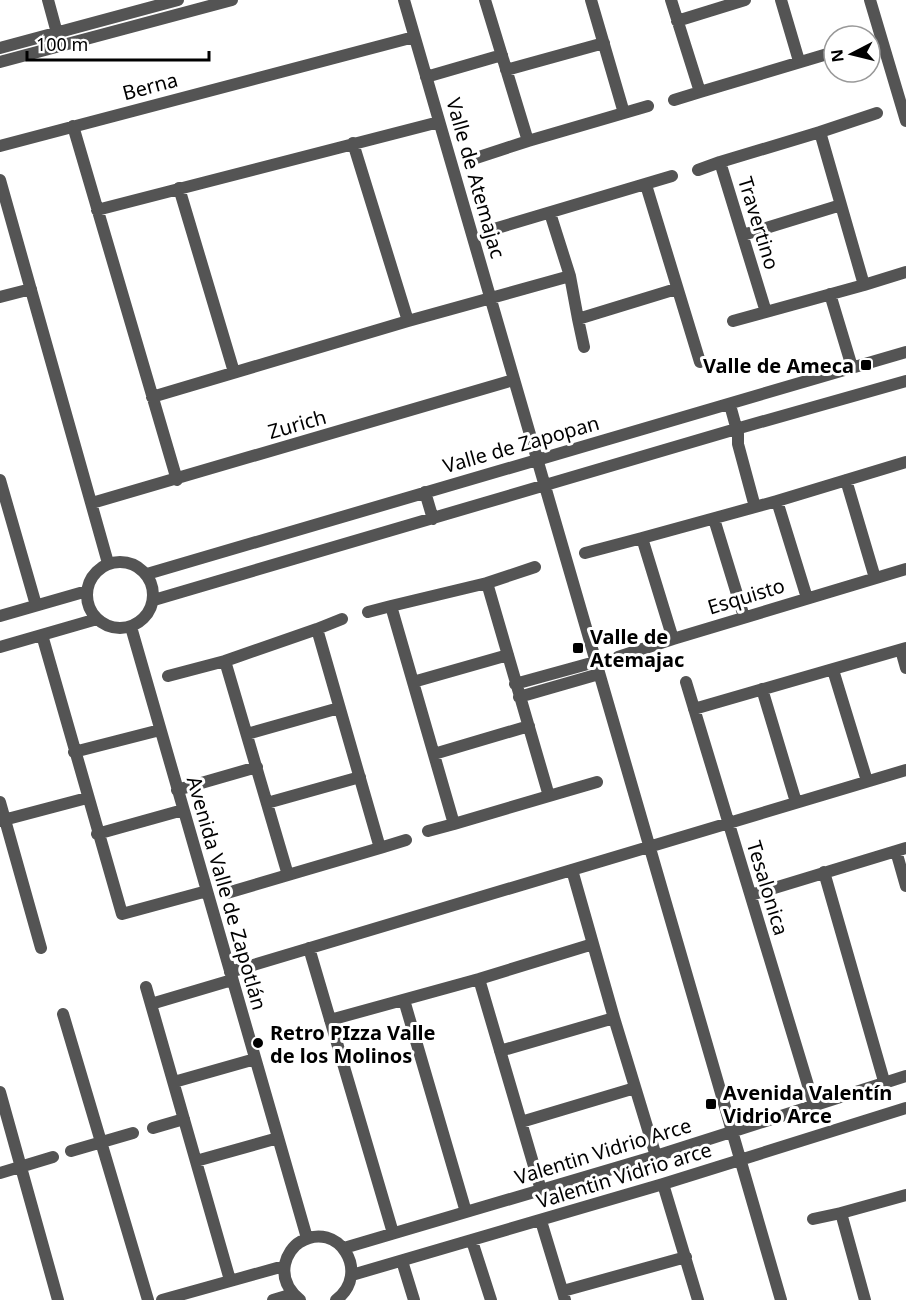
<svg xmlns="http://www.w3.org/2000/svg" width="906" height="1300" font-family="'Noto Sans',sans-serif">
<rect width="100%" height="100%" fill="#fff"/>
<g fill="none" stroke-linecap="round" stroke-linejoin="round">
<path stroke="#545454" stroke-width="12" d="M48,0l9,33
M404,0l377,1300
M485,0l43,141 96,-28 -33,-113
M671,0l29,92 134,-40
M781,0l18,61
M870,0l36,121
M677,21l68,-21
M0,48l178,-48
M0,62l232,-62
M506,70l98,-27
M426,77l76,-22
M674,100l26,-8
M624,113l24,-7
M73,126l104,354
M820,132l44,153 -98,27 -46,-150z
M820,132l57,-19
M353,143l55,178
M0,146l414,-109
M476,158l52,-17
M698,170l22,-8
M0,180l108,383
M646,185l54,177
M179,188l55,184
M97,210l342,-88
M550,213l20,63 8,43 98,-30
M494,229l178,-53
M743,235l98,-30
M864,285l42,-13
M830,294l22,73
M0,297l31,-8
M578,319l6,28
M733,321l33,-9
M152,397l256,-76 162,-45
M730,405l8,29v10l17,63
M906,462l-129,39 -135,37 31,101 233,-70
M0,480l36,125
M846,480l29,98
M425,492l8,27
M777,501l30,97
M92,503l421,-123
M714,519l30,98
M585,553l57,-15
M87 595a33 33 0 1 1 66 0a33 33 0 1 1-66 0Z
M147,574l759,-222
M487,583l62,213 -95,28 -63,-218z
M487,583l48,-16
M154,600l582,-171 170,-48
M368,612l23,-6
M0,616l87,-25
M131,627l176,611
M317,629l63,219 -92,27 -63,-214z
M317,629l25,-10
M42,635l80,279 85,-23
M0,647l97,-28
M901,650l5,18
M618,657l55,-18
M833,670l34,111
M168,676l57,-15
M413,682l95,-27
M686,682l128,423
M515,684l80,-22
M762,689l34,113
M519,697l80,-23
M694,709l212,-61
M247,734l92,-26
M74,752l86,-22
M434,754l95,-28
M177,790l80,-23
M549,796l48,-14
M0,802l41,146
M267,803l93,-26
M0,821l87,-23
M428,831l26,-7
M97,834l86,-24
M380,848l26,-8
M896,851l10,35
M572,870l42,148 42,138
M824,872l60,209
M227,893l61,-18
M751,895l155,-47
M309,948l84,285
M230,972l676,-202
M479,979l62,211
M146,987l84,293
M404,1000l62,212
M151,1004l81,-24
M63,1014l85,286
M330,1020l149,-41 114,-35
M500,1051l114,-33
M174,1082l81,-23
M0,1092l58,208
M521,1122l114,-34
M153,1128l31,-9
M71,1151l62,-18
M196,1161l82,-23
M0,1173l53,-16
M663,1184l35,116
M813,1219l28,-6
M541,1221l24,79
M472,1241l19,59
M344,1248l312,-92 250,-80
M402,1261l12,39
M352,1275l311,-91 243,-76
M563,1291l123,-34
M162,1300l122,-34
M273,1300l20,-6
M300,1300c-11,-9 -18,-21 -15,-36 2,-9 8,-18 15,-22 38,-23 72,31 36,58
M865,1300l-24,-87 65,-18"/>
</g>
<g fill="#000" stroke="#fff" stroke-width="2">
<rect x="860" y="359" width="12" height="12" rx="3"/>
<rect x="572" y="642" width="12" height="12" rx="3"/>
<circle cx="258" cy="1043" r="6"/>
<rect x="705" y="1098" width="12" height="12" rx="3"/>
</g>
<g text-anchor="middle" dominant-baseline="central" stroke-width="6" stroke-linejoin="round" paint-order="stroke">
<g font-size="20" fill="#000" stroke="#fff">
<text transform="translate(150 86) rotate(-15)">Berna</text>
<text transform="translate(476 178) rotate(74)">Valle de Atemajac</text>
<text transform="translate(759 223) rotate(73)">Travertino</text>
<text transform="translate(297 424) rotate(-16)">Zurich</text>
<text transform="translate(521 444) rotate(-16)">Valle de Zapopan</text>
<text transform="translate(746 596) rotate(-17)">Esquisto</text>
<text transform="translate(768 888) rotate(73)">Tesalonica</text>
<text transform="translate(227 893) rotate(74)">Avenida Valle de Zapotlán</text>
<text transform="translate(603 1151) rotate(-17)">Valentin Vidrio Arce</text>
<text transform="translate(624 1175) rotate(-17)">Valentin Vidrio arce</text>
</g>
<g font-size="20" font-weight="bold" fill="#000" stroke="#fff" text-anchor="start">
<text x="854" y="365" text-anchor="end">Valle de Ameca</text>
<text x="590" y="636">Valle de<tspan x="590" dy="23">Atemajac</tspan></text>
<text x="270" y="1032">Retro PIzza Valle<tspan x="270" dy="23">de los Molinos</tspan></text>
<text x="723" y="1092">Avenida Valentín<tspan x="723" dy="23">Vidrio Arce</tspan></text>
</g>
</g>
<g transform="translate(852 54) rotate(263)"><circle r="28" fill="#ffffff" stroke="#999999" stroke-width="1.5"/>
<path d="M0-4.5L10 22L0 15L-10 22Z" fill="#000000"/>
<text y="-9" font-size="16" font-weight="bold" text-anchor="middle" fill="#000000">N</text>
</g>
<path d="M27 51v9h182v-9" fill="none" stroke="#000000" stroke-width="3"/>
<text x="36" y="51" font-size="18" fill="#000000" stroke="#ffffff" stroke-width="4.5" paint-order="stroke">100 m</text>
</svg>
